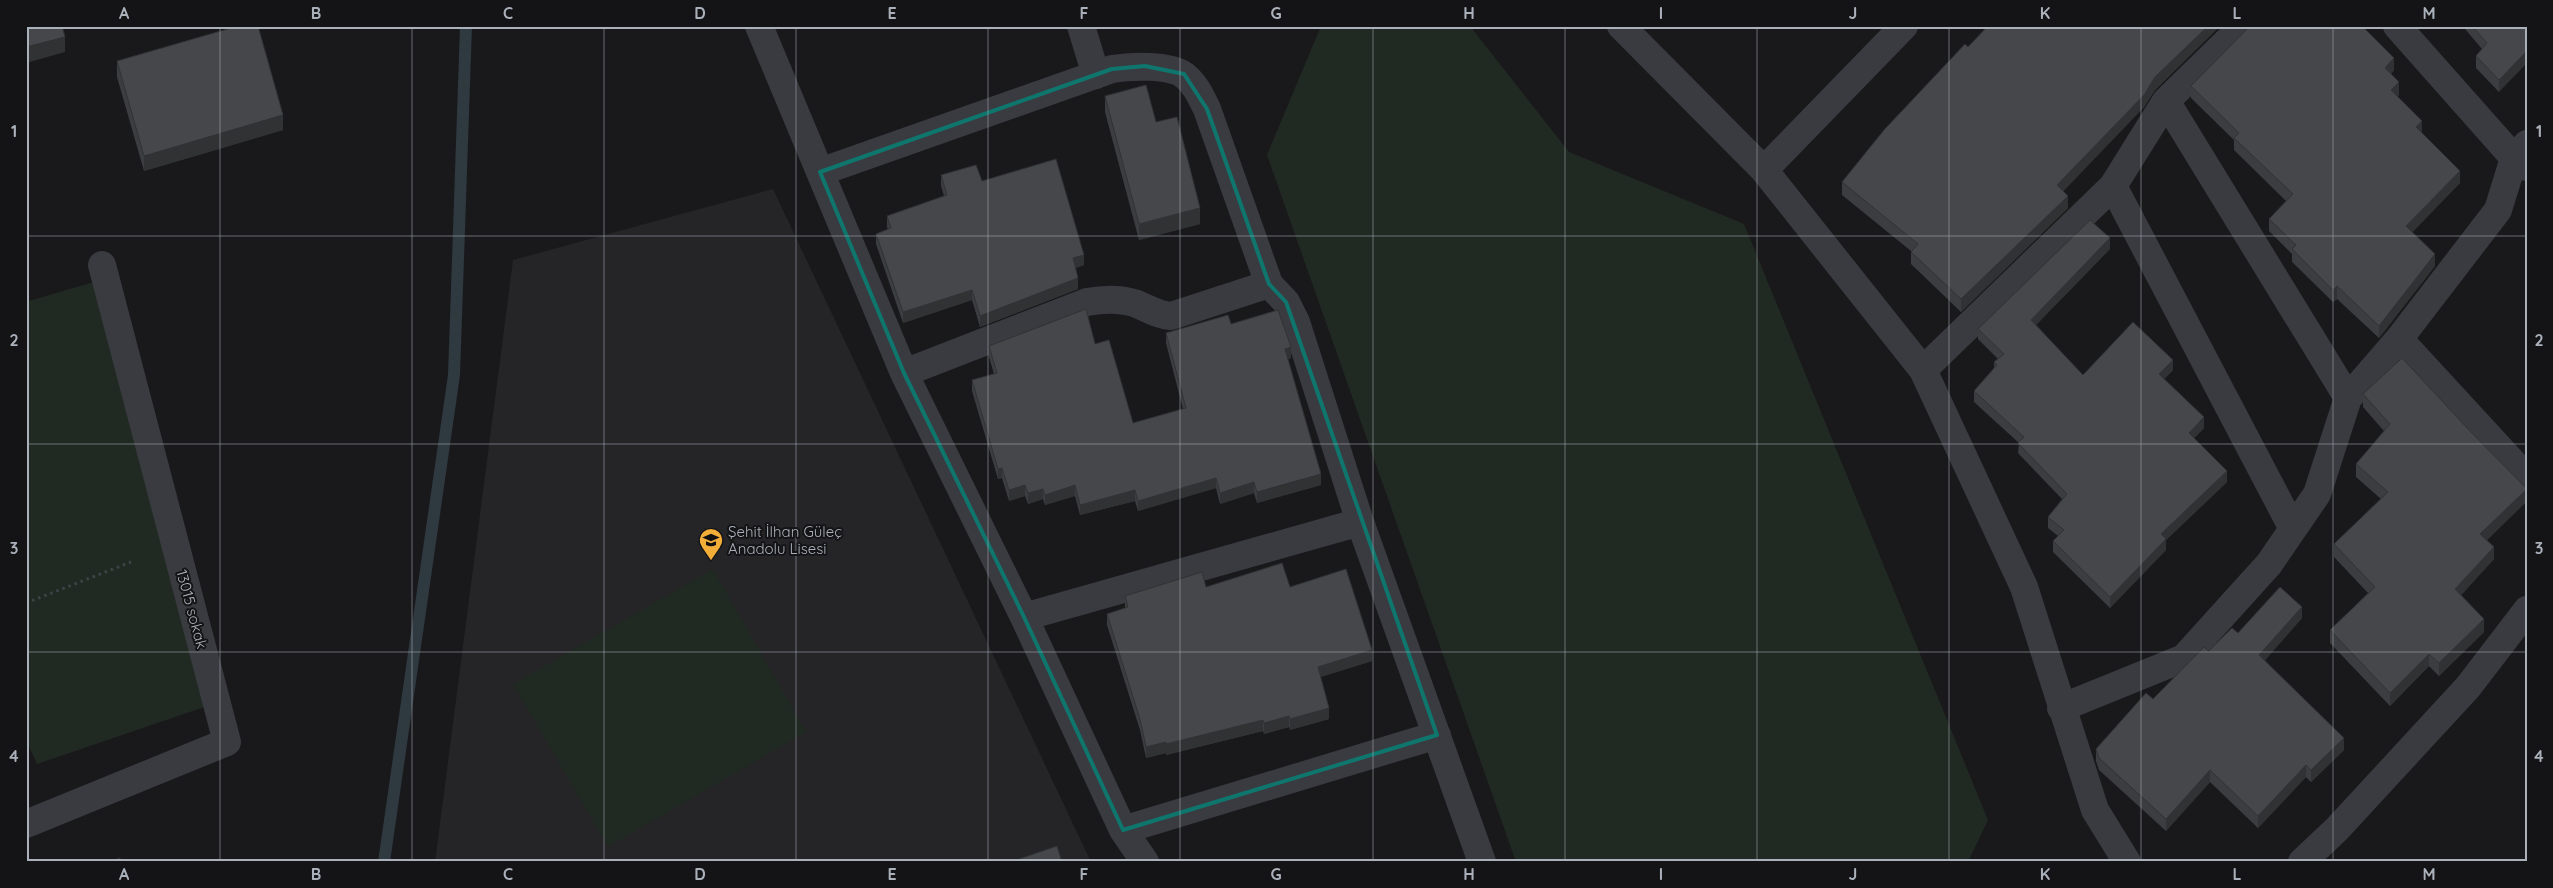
<svg xmlns="http://www.w3.org/2000/svg" width="2553" height="888" font-family="Quicksand,sans-serif">
<rect width="100%" height="100%" fill="#19191b"/>
<path fill="#252528" d="M773,189l318,673h-656l78,-602z"/>
<path fill="#212a22" d="M1321,26h149l99,126 175,72 244,596 -20,42h-452l-249,-707z
M97,281l128,419 -188,64 -11,-25v-442l3,4z
M713,569l93,163 -198,115 -95,-163z"/>
<g fill="none" stroke-linecap="round" stroke-linejoin="round">
<path stroke="#2f3940" stroke-width="12" d="M384,862l70,-487 12,-349"/>
<path stroke="#404247" stroke-width="3" stroke-dasharray="2.5 4" stroke-linecap="butt" d="M26,603l105,-41"/>
<path stroke="#3a3b40" stroke-width="28" d="M759,26l145,347 120,244 99,213 22,32
M1081,26l15,49
M1621,26l143,144 159,200 101,217 71,223 32,52
M2397,26l117,132 13,9
M2166,101l182,297
M1764,170l140,-144
M820,172l292,-103c17,-3 59,-5 73,7 11,9 16,21 22,33l62,175 17,18 10,20 64,200 122,340
M2113,186l180,343
M2399,339l128,139
M1923,370l190,-184 53,-85 77,-75
M904,373l183,-71c16,-3 31,-4 47,1 14,5 22,12 37,13l98,-32
M1024,617l336,-95
M2061,708l123,-50 85,-94 48,-70 31,-96 51,-59 99,-129 16,-52 13,-14
M26,824l201,-82 -125,-477
M1123,830l314,-95
M2302,862l35,-33 131,-142 59,-77"/>
</g>
<path fill="#3b3d40" d="M1988,26h232l-65,64 -11,17 -81,84 5,17 -107,104 -50,-48v-13l-69,-56v-13z
M2465,26h62l-28,66 -23,-24v-12l6,-7 -17,-20z
M117,61l166,69 -139,41 -27,-94z
M2394,70l-3,4 8,21 -2,1 25,37 38,50 -48,49 23,34 -56,72 -42,-39 -4,3 -41,-40v-8l-23,-23v-12l17,-18 -52,-51v-10l-43,-42v-12z
M1105,96l51,26 44,102 -61,16 -34,-128z
M941,175l41,6 102,84 -9,3 3,21 -98,38 -8,-27 -69,23 -27,-79v-10l12,-4 -1,-3v-11l57,-20 -3,-10z
M2110,249l-74,76 47,50 90,-5 -9,9 40,49 -10,10 33,44 -61,58v10l-56,58 -57,-56v-11l5,-5 -10,-8v-11l14,-18 -44,-46 1,-10 -45,-41v-11l20,-23v-6l4,-3 -20,-20v-10z
M1231,324l60,34 -3,1 33,126 -64,18 -3,-10 -34,11 -4,-16 -78,23 -3,-10 -55,14 -5,-19 -30,9 -2,-6 -15,5 -3,-8 -16,5 -7,-23 -4,1 -26,-88v-11l22,-6 -5,-17v-11l106,-2 38,79 50,-14 -17,-66v-10z
M2363,394l105,35 59,59v13l-40,39 7,19 -33,36 23,37 -45,44 -10,-10 -39,40 -60,-63v-13l38,-37 -34,-36v-13l47,-45 -25,-22v-13l28,-33 -21,-24z
M1206,587h84l82,74 -52,16 9,42 -39,11 -1,-3 -25,7 -1,-3 -97,24v-2l-20,5 -6,-28 -33,-105v-11l18,-6v-12z
M2302,618l-37,42 79,90 -33,32 -5,-5 -48,51 -48,-46 -44,49 -67,-61 -3,-9v-12l113,-98z"/>
<path fill="#303234" d="M2208,26h12l-65,64 -11,17 -87,91v-13l98,-108z
M65,37v15l-39,11v-16z
M2527,51v12l-28,29v-12z
M2394,58v12l-9,10v-12z
M2399,82v13l-8,8v-13z
M283,115v15l-139,41v-15z
M2422,121v13l-6,-7z
M2460,171v12l-54,56v-13z
M2068,196v12l-107,104v-13z
M1200,208v16l-61,16v-16z
M2110,238v11l-79,81v-10z
M2435,254v12l-56,72v-12z
M1084,255v10l-11,4v-11z
M1078,278v11l-98,38v-11z
M2337,286v13l-4,3v-12z
M972,290v10l-69,23v-11z
M1291,347v11l-6,2v-11z
M2173,360v10l-14,14v-10z
M2204,417v11l-15,15v-10z
M1002,468v10l-4,1v-10z
M2227,471v11l-61,58v10l-56,58v-11l51,-63z
M1321,474v11l-64,18v-11z
M1216,478v10l-78,23v-10z
M1254,482v11l-34,11v-11z
M1025,485v11l-16,5v-11z
M1075,485v11l-30,9v-10z
M1043,489v10l-15,5v-11z
M2527,489v12l-47,46v-13z
M1135,490v11l-55,14v-10z
M2494,547v12l-39,43v-13z
M2302,607v11l-43,49v-12z
M2484,619v13l-45,44v-13z
M1372,650v11l-54,17v-11z
M2429,654v12l-39,40v-13z
M1329,708v11l-39,11v-11z
M1289,716v11l-25,7v-11z
M1263,720v11l-97,24v-11z
M2344,738v12l-33,32v-12z
M1166,742v11l-20,5v-11z
M2306,765v12l-48,51v-12z
M2210,770v12l-44,49v-12z"/>
<path fill="#45474b" stroke="#303234" d="M26,26h36l3,11 -39,10z
M238,26h20l25,89 -139,41 -27,-95z
M1988,26h220l-53,51 -11,18 -87,90 11,11 -107,103 -50,-47 7,-8 -76,-62 42,-52 81,-86 3,3z
M2250,26h112l32,32 -9,10 14,14 -8,8 31,31 -6,6 44,44 -54,55 29,28 -56,72 -42,-40 -4,4 -41,-41 4,-4 -27,-26 24,-25 -59,-56 5,-5 -48,-47z
M2472,26h55v25l-28,29 -23,-24 11,-13z
M1146,85l10,37 21,-5 23,91 -61,16 -34,-128z
M1056,159l28,96 -11,3 5,20 -98,38 -8,-26 -69,22 -27,-78 15,-6 -4,-12 60,-21 -6,-20 35,-10 6,16z
M2090,220l20,18 -79,82 52,55 50,-53 40,38 -14,14 45,43 -15,16 38,38 -66,63 5,5 -56,58 -57,-56 11,-11 -16,-13 19,-23 -49,-51 6,-6 -50,-46 23,-26 -3,-3 10,-8 -26,-25z
M1086,309l9,35 14,-4 24,83 53,-15 -20,-75 62,-18 3,9 47,-14 13,37 -6,2 36,125 -64,18 -3,-10 -34,11 -4,-15 -78,23 -3,-11 -55,15 -5,-20 -30,10 -2,-6 -15,4 -3,-8 -16,5 -7,-22 -4,1 -26,-89 25,-7 -8,-27z
M2402,358l66,71 59,60 -47,45 14,13 -39,42 29,30 -45,44 -10,-9 -39,39 -60,-63 45,-43 -41,-43 54,-52 -32,-28 34,-40 -27,-30z
M1282,563l8,24 56,-18 26,81 -54,17 11,41 -39,11 -1,-3 -25,7 -1,-3 -97,24v-2l-20,5 -6,-28 -33,-105 21,-7 -3,-11 77,-24 4,15z
M2280,587l22,20 -43,48 85,83 -33,32 -5,-5 -48,51 -48,-46 -44,49 -67,-61 -3,-9 50,-56 7,6 51,-52 5,4 23,-23 6,5z
M1057,846l5,16h-52z
M120,858l1,4h-11z"/>
<path fill="none" stroke="#0f766e" stroke-width="4" stroke-linejoin="round" d="M1145,66l39,8 23,35 62,175 17,18 151,433 -314,95 -99,-213 -120,-244 -84,-201 292,-103z"/>
<path fill="none" stroke="#abb1bb" stroke-width="1" stroke-opacity="0.55" d="M220,26v836M412,26v836M604,26v836M796,26v836M988,26v836M1180,26v836M1373,26v836M1565,26v836M1757,26v836M1949,26v836M2141,26v836M2333,26v836M26,236h2501M26,444h2501M26,652h2501"/>
<defs>
<g id="school-pin" transform="scale(1.25)"><path d="M0 17L-7.5 6A9.5 9.5 0 1 1 7.5 6Z" fill="#f3ad39" stroke="#141416"/><path d="M0-5L7-2L0 1L-7-2ZM-4 1L0 2.5L4 1V4Q0 6-4 4Z" fill="#111"/></g>
</defs>
<g fill-rule="evenodd">
<use href="#school-pin" x="711" y="540"/>
</g>
<g text-anchor="middle" dominant-baseline="central" stroke-width="4" stroke-linejoin="round" paint-order="stroke">
<g font-size="15" fill="#abb1bb" stroke="#141416" text-anchor="start">
<text x="728" y="531">Şehit İlhan Güleç<tspan x="728" dy="17">Anadolu Lisesi</tspan></text>
</g>
<g font-size="15" fill="#abb1bb" stroke="#141416">
<text transform="translate(192 609) rotate(75)">13015 sokak</text>
</g>
</g>
<rect width="2553" height="888" fill="none" stroke="#141416" stroke-width="55"/>
<rect x="28" y="28" width="2498" height="832" fill="none" stroke="#abb1bb" stroke-width="2"/>
<g font-size="16" text-anchor="middle" font-weight="bold" fill="#abb1bb">
<text x="124" y="19">A</text>
<text x="316" y="19">B</text>
<text x="508" y="19">C</text>
<text x="700" y="19">D</text>
<text x="892" y="19">E</text>
<text x="1084" y="19">F</text>
<text x="1276" y="19">G</text>
<text x="1469" y="19">H</text>
<text x="1661" y="19">I</text>
<text x="1853" y="19">J</text>
<text x="2045" y="19">K</text>
<text x="2237" y="19">L</text>
<text x="2429" y="19">M</text>
<text x="14" y="137">1</text>
<text x="2539" y="137">1</text>
<text x="14" y="346">2</text>
<text x="2539" y="346">2</text>
<text x="14" y="554">3</text>
<text x="2539" y="554">3</text>
<text x="14" y="762">4</text>
<text x="2539" y="762">4</text>
<text x="124" y="880">A</text>
<text x="316" y="880">B</text>
<text x="508" y="880">C</text>
<text x="700" y="880">D</text>
<text x="892" y="880">E</text>
<text x="1084" y="880">F</text>
<text x="1276" y="880">G</text>
<text x="1469" y="880">H</text>
<text x="1661" y="880">I</text>
<text x="1853" y="880">J</text>
<text x="2045" y="880">K</text>
<text x="2237" y="880">L</text>
<text x="2429" y="880">M</text>
</g>
</svg>
